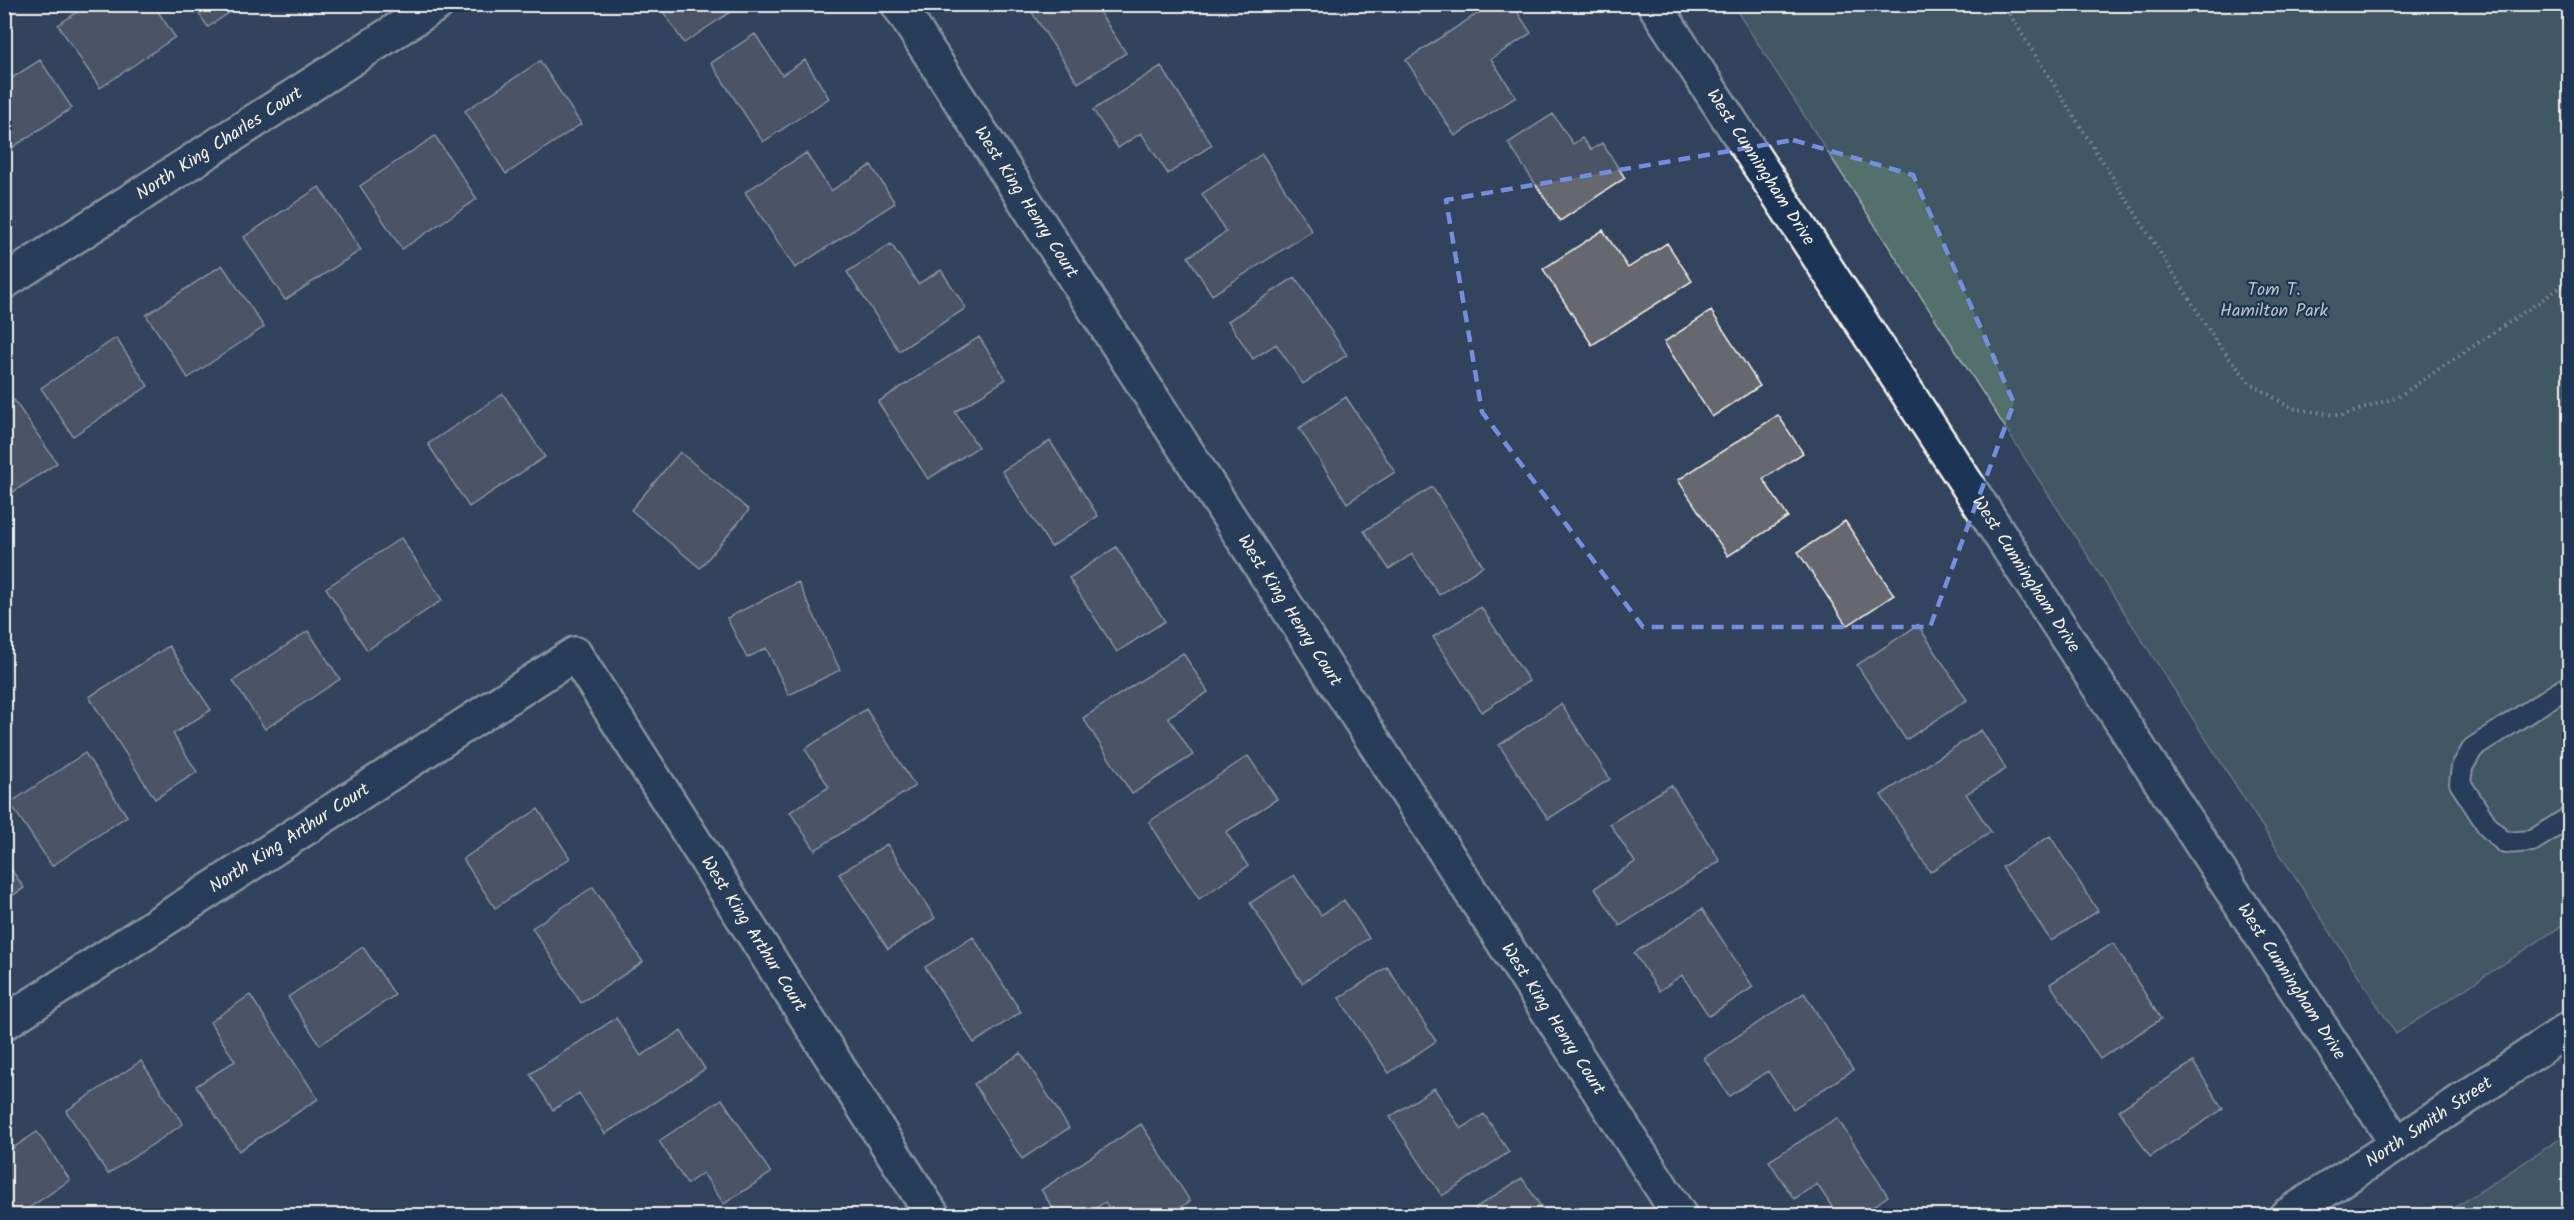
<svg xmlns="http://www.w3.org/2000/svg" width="2574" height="1220" font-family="Kalam,sans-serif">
<rect width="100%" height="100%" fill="#33445e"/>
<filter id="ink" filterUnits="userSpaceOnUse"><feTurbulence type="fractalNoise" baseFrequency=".0167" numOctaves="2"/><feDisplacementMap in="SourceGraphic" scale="12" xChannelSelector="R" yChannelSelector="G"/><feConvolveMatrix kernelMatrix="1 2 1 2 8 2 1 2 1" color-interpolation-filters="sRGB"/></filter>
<g filter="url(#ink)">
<path fill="#536f6c" stroke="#a4b0aa" stroke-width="1.5" d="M1733,5h836v916l-173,113z
M2569,1133v82h-125z"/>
<path fill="#666770" stroke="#f4f1e8" stroke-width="1.5" d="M89,4h64l22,33 -75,51 -42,-63z
M192,4h50l-34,23z
M658,4h84l-58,39z
M1035,4h59l32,49 -48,30 -49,-75z
M1413,4h21l-15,10z
M1492,4h20l19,29 -40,26 25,38 -61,39 -49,-76z
M755,34l27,41 23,-15 24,38 -66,44 -52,-79z
M40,60l32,48 -68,45v-70z
M540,61l41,63 -75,50 -41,-63z
M1161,66l51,79 -44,29 -27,-41 -23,15 -25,-38z
M1553,114l20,30 9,-6 9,12 11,-7 23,35 -65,43 -52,-78z
M435,136l42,63 -75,50 -42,-63z
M806,153l25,38 40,-26 24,38 -100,65 -50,-76z
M1262,154l50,77 -100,64 -24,-38 38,-25 -24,-38z
M319,187l42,63 -76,50 -41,-63z
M1603,230l25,38 39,-25 25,38 -100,64 -49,-76z
M891,244l27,40 23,-14 25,38 -67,43 -52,-79z
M222,265l42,62 -76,51 -42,-63z
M1295,277l52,78 -44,29 -27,-40 -23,15 -25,-38z
M1711,311l49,75 -48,31 -48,-75z
M979,337l27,42 -51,33 23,35 -50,32 -50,-77z
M116,338l32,48 -75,50 -32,-48z
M503,394l42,63 -76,50 -41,-63z
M1346,397l49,75 -48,31 -48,-75z
M14,400l43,63 -53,35v-91z
M1778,415l25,38 -40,26 25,38 -60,39 -50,-76z
M1050,441l48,75 -47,31 -49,-76z
M680,452l69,58 -49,58 -69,-58z
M1432,487l51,79 -44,29 -27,-41 -23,15 -25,-38z
M1845,521l49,74 -47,31 -49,-74z
M401,538l41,62 -75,50 -41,-62z
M1116,547l49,74 -48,31 -48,-74z
M798,582l42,88 -51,25 -23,-47 -19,10 -20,-40z
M1481,607l48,74 -47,31 -49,-75z
M1918,625l49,75 -61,40 -49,-75z
M308,631l32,48 -75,50 -32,-48z
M169,646l42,64 -38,24 24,38 -42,27 -66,-102z
M1183,653l25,39 -40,25 25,38 -61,39 -49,-76z
M1561,704l49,75 -62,40 -49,-74z
M866,709l49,77 -100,64 -25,-38 39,-25 -24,-38z
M1981,730l25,39 -40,25 25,38 -61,40 -49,-77z
M85,753l42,63 -75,50 -42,-63z
M1248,756l29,43 -51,33 22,34 -49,33 -50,-77z
M1671,785l49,76 -100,65 -25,-38 40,-26 -25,-38z
M538,809l32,49 -75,50 -32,-49z
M2050,836l48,75 -47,30 -49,-74z
M887,844l48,74 -47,31 -49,-75z
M4,859l20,29 -20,13z
M1294,875l27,40 23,-15 25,38 -67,45 -52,-80z
M593,887l50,75 -62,41 -49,-75z
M1702,909l51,78 -44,29 -27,-41 -23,16 -25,-38z
M973,937l48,75 -47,31 -49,-76z
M2113,943l48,76 -61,40 -50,-75z
M363,947l32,48 -75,50 -32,-48z
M1387,967l49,74 -47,32 -50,-75z
M1804,993l49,77 -60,39 -25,-38 -39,25 -25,-38z
M250,995l68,104 -79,52 -43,-65 39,-25 -25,-39z
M616,1018l25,38 40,-25 24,38 -100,65 -26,-41 -26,17 -23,-36z
M1021,1053l48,75 -47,31 -48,-75z
M141,1061l42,63 -75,50 -42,-63z
M2193,1062l30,47 -73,48 -31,-47z
M1434,1088l27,41 23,-15 25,38 -67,44 -52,-79z
M722,1099l49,74 -47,31 -21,-31 -16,11 -28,-43z
M1837,1118l51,78 -29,20h-21l-21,-32 -23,15 -25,-38z
M1141,1124l49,77 -22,15h-54l-9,-14 -21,14h-26l-17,-26z
M37,1132l33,48 -53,36h-13v-62z
M1522,1178l25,38h-67l-5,-8z"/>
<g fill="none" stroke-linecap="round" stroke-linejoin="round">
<g stroke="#f4f1e8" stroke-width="24">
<path id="lane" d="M2570,685l-97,63 -11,19 -2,16 29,45 16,15 27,-2 38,-24"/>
</g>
<g stroke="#f4f1e8" stroke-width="38">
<g id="street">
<path id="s1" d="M898,4l782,1212"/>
<path id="s2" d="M4,282l433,-278"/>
<path id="s3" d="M4,1023l571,-369 358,562"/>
</g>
</g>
<g stroke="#f4f1e8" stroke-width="38">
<g id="secondary">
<path id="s4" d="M1654,4l743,1140"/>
<path id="s5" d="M2286,1216l111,-72 173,-116"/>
</g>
</g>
<path stroke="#f4f1e8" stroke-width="4" stroke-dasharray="1.5 4.5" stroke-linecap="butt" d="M2003,4l215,340 32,39 41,25 50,8 57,-19 172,-116"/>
<use href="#lane" stroke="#1d3557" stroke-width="20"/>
<use href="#street" stroke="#1d3557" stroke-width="33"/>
<use href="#secondary" stroke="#1d3557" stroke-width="33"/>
</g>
</g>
<path d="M0 0H2574V1220H0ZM1793,140l120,35 101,228 -84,224h-287l-161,-215 -36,-212z" fill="#33445e" fill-opacity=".55" fill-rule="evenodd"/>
<path fill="none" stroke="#738fde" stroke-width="4.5" stroke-dasharray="12 8" stroke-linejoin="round" d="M1793,140l120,35 101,228 -84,224h-287l-161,-215 -36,-212z"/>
<g text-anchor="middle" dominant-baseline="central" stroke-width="4.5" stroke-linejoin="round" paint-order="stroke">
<g font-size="18" fill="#f4f1e8" stroke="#1d3557">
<text stroke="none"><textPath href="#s2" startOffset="256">North King Charles Court</textPath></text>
<text stroke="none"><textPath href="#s4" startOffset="195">West Cunningham Drive</textPath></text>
<text stroke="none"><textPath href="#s1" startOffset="236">West King Henry Court</textPath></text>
<text stroke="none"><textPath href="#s4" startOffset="681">West Cunningham Drive</textPath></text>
<text stroke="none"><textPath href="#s1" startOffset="722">West King Henry Court</textPath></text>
<text stroke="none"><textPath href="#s3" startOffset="340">North King Arthur Court</textPath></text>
<text stroke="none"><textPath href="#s3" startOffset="1012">West King Arthur Court</textPath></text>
<text stroke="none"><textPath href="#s4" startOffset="1167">West Cunningham Drive</textPath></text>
<text stroke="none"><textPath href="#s1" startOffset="1208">West King Henry Court</textPath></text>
<text stroke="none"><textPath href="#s5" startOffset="171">North Smith Street</textPath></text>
</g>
<g font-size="18" fill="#bcc4bd" stroke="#1d3557">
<text x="2274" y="290">Tom T.<tspan x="2274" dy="21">Hamilton Park</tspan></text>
</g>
</g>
<rect width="2574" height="1220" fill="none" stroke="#1d3557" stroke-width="24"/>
<rect x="12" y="12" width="2550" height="1196" fill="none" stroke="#f4f1e8" stroke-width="2" filter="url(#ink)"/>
</svg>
